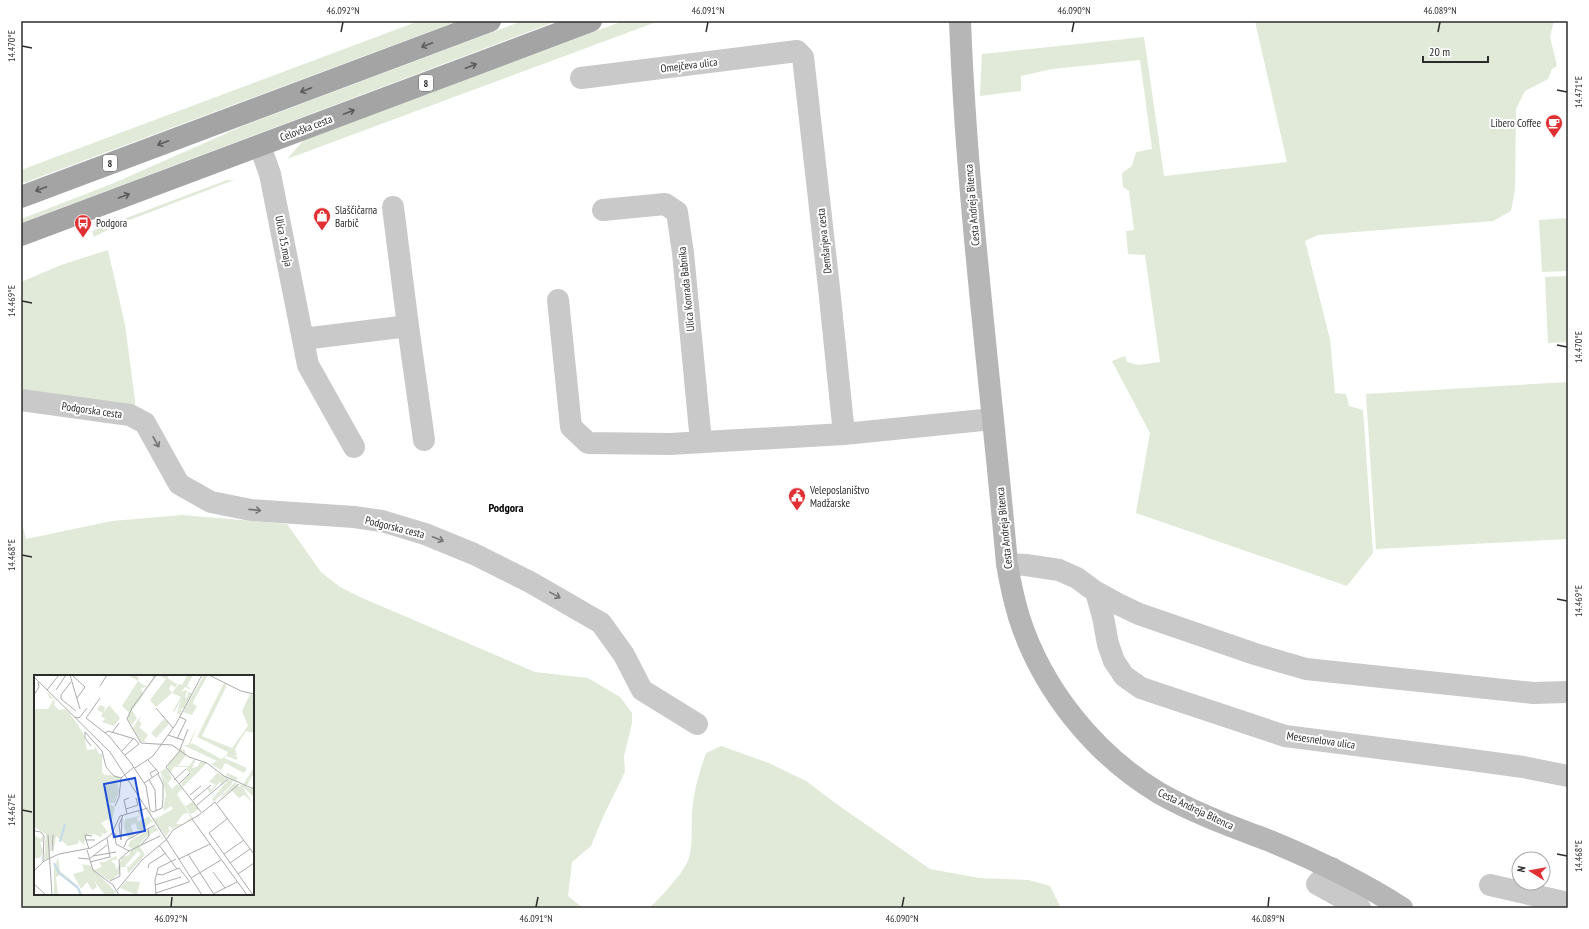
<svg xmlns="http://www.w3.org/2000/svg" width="1589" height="929" font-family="'PT Sans Narrow',sans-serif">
<rect width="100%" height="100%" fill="#fff"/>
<path fill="#e1ead9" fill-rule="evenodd" d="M419,21h39l-437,163v-14z
M522,21h35l-536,202v-4l93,-36 129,-57z
M623,21h36l-372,138 17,-19z
M1255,21h299l-4,16 7,29 -5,3 -4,10 -23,12 -9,18 -1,80 -4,22 -18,10 -175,14 -13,6 25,98 5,54 11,1 3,12 14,4 10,143 -26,33 -211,-73 14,-80 -38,-72 13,-5 2,6 11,3 22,-3 -15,-107 -17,-1 -2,-23 8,-1 -5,-39 -6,-4 -1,-14 10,-7 4,-14 16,-3 -12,-89 -88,9 -31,7v15l-41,5 2,-42 162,-17 20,139 123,-14z
M227,180h7l-120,46 -20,11 -2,-6z
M1568,218v53l-26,1 -3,-52z
M108,250l17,75 10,75v12l-114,-20v-110l40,-17z
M1568,276v66l-20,1 -3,-66z
M1568,382v157l-192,10 -10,-155z
M182,515l105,9 34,48 19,15 20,10 175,75 53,6 32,19 12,16v10l-8,33 1,16 -22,45 -12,29 -19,16 -4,34 15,12h-562v-389l5,20 86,-18zM35,676h218v218h-218z
M721,746l48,17 37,18 32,24 92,64 49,9 50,2 21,6 11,22h-412c11,-9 36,-37 40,-50 4,-14 2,-29 3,-43 1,-22 7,-42 14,-62z"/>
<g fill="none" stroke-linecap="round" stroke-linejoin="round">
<path stroke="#c9c9c9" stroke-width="22" d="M581,78l216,-27 6,6 26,231 15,146
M260,146l10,28 38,191 46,82
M603,210l62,-6 12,8 6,41 18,189
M558,300l13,127 17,16 82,1 174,-10 149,-15
M408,326l16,114
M303,339l105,-13 -15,-119
M21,400l109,15 15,8 34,61 32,18 40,8 103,7 28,4 43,13 49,20 56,28 71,41 23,32 18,35 55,34
M1007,564l19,1 33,5 18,8 19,14 22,12 21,10 116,40 51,15 227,24 35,-1
M1096,592l7,25 5,27 6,17 10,15 17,12 144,48 172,22 66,9 45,9
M1332,868l-15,16 43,24
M1490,885l78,18"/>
<path stroke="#b6b6b6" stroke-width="22" d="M960,21c7,182 31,362 47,543 3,18 7,36 12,53 23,72 75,137 140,176 35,20 74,34 111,48 46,19 90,40 132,67"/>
<path stroke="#a4a4a4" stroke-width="22" d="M21,197l469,-176
M21,235l570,-214"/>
</g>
<defs><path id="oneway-shaft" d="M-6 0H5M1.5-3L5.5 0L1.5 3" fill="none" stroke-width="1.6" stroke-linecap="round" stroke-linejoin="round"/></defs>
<g stroke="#5c5c5c">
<use href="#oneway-shaft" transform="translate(427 45) rotate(159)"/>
<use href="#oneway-shaft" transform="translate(471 66) rotate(-21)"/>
<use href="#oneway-shaft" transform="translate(306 90) rotate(159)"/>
<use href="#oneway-shaft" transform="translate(349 112) rotate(-21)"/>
<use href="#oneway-shaft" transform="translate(163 143) rotate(159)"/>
<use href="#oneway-shaft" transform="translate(41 189) rotate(159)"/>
<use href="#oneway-shaft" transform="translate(124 196) rotate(-20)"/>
</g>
<g stroke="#737373">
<use href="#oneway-shaft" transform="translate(156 442) rotate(61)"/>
<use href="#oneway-shaft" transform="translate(255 510) rotate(6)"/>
<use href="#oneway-shaft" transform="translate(438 539) rotate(22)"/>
<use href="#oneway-shaft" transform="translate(555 595) rotate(29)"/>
</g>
<path fill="none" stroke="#2c2c2c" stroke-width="1.5" d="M341,32l2,-10M706,32l2,-10M1072,32l2,-10M1438,32l2,-10M22,46l10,2M1557,90l10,2M22,301l10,2M1557,345l10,2M22,555l10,2M1557,599l10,2M22,810l10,2M1557,854l10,2M171,907l1,-10M536,907l2,-10M902,907l2,-10M1268,907l1,-10"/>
<defs>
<g id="cafe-pin" transform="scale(0.9)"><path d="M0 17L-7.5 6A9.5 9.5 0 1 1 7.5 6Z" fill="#e13034" stroke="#fff"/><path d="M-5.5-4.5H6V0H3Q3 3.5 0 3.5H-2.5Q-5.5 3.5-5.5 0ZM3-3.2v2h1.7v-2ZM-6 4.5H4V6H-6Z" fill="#fff"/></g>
<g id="shop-pin" transform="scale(0.9)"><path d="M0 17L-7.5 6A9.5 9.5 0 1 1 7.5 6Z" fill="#e13034" stroke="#fff"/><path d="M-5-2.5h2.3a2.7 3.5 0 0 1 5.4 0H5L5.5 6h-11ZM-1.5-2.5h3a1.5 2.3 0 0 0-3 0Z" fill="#fff"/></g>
<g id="bus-pin" transform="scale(0.9)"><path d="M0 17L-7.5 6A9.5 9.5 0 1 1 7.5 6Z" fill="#e13034" stroke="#fff"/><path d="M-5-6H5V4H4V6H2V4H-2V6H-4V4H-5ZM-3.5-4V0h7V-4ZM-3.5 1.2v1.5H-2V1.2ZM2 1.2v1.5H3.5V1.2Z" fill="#fff"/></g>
<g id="civic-pin" transform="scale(0.9)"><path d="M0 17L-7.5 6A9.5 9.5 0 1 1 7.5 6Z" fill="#e13034" stroke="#fff"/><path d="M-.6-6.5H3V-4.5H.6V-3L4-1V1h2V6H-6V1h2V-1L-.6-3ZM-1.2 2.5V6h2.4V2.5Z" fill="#fff"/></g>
</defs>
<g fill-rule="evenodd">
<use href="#cafe-pin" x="1554" y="123"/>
<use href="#shop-pin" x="322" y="216"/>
<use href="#bus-pin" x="83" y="223"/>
<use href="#civic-pin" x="797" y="496"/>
</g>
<g text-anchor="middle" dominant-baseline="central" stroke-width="4" stroke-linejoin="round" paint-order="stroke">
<g fill="#fff" stroke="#6b6b6b" stroke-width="1">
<rect x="419" y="75" width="14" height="16" rx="3"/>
<rect x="103" y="155" width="14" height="16" rx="3"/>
</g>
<g font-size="10" font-weight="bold" fill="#2c2c2c">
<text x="426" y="83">8</text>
<text x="110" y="163">8</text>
</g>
<g font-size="11" fill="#2c2c2c" stroke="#fff">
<text transform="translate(689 65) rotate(-7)">Omejčeva ulica</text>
<text transform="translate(306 128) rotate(-21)">Celovška cesta</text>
<text transform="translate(972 205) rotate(-95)">Cesta Andreja Bitenca</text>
<text transform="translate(284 241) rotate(79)">Ulica 15.maja</text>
<text transform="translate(824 241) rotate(-96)">Demšarjeva cesta</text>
<text transform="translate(686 289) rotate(-96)">Ulica Konrada Babnika</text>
<text transform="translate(92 410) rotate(8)">Podgorska cesta</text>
<text transform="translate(395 527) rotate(14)">Podgorska cesta</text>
<text transform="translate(1004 528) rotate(-96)">Cesta Andreja Bitenca</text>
<text transform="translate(1321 740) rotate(8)">Mesesnelova ulica</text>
<text transform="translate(1196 809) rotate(25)">Cesta Andreja Bitenca</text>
</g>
<g font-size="11" fill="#2c2c2c" stroke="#fff" text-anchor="start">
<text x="1541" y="123" text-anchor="end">Libero Coffee</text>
<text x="335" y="210">Slaščičarna<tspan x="335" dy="13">Barbič</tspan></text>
<text x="96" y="223">Podgora</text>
<text x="810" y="490">Veleposlaništvo<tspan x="810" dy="13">Madžarske</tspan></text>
</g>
<g font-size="12" font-weight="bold" fill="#000" stroke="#fff">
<text x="506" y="507">Podgora</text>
</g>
</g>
<g transform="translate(34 675)">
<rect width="220" height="220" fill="#fff"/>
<path d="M94,0h7l4,3 -1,3 9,6 -6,1 2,6 11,-16 -5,-3h8l-25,36 5,7 -5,7 -4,-5 1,-8 -7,-6 16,-25zM125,0h10l-2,3 10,6 4,-7 -8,15 2,-5 -4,-2 -2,4 3,4 -16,14 -6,-7 16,-21zM159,0l-6,11 6,4 -8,-3 -4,6 4,-3 2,1 -2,6 2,1 1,-6 4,1 -8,15 -4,1 2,2 -2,4 -3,-2 4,-13 -7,12 -3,-2 2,1 8,-14 -9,-4 7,-9 3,1 5,-9zM170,0h4l-14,25 -1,4 4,2 -5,9 -9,-3zM190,8l3,2 -25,51 30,12 16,-22 -6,-15 8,-17 4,1 -1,38 -7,-2 -7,11 -4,7 2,6h-4l4,1v4l-10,-4 -3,2 23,10 -3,5 -19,-10 -4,7 -10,-6 6,-3 -34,-16h5l9,-19 -7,19 2,-2 29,16 5,-3 2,-4 -31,-15zM13,17l8,8 -1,5 5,5 7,-1 11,14 7,12 3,15 8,-1 -1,-5 5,10h3v18l3,3 14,1 2,4 -4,2 2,9 -4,12h-7l7,4 -4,17 -3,-5 -7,4 7,9 -4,2 -4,-2 3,3 -3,2 -5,-3 -9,1 -2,10 -5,-5 -1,4 -10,2 -12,-10 -3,19v-18l-4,21 -5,2 2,-26 -12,-7v-118h14l6,-10 -5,-1zM66,30l5,2 -1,5 5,-7 11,13 -6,8 -12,-4 3,-3 -4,-3 2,-3 -6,-3zM107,40l-2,6 3,3 -3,3 9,8 -4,6 3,1h-6l-8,-14zM130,44l5,5 -13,14 -5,-5zM147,74l4,1 1,5 -8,11h11l5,-7h2l-4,9 5,-1 4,-6 6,2 -24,24 -2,-3 9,-11 -4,-4 2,-2h-14l-4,6 -3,-7zM220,92v6l-8,14 5,2 3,-5v13l-12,-11 10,16 -8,-7 -5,3 -8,-8 -14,11 18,-19 6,6 -1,-4 3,1zM132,93l6,10 -4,5 -8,-11zM183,98l8,4 2,-4 14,6 -4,-1 -1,4 -10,-7 1,3 -5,6 -2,-2 -10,11 -3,-4 2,-2 2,3 5,-5 -7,-3zM127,99l32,44 -10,5 8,-5 -3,-5 -5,1 -7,10h6l-10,5 -2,-3 -2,1 2,4 -4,5 -8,-10 7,11 -17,-26 1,-2 4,9h4l16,-9 -2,-3 -7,5 -1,-3 3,-13zM195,104l4,2 -2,4 -17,17 -2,-3zM143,109l6,4 -6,6 6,9 3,3 7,-5 6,8 -8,5 -19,-25zM104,136h2l1,5 -4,2 1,4 11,-6 5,8 -3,-2 -8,8h-5l-3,-7 -4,2 3,12 -6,2 -4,-13 1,-7 15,-3zM121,151l8,13v2l-6,-11 -15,10 7,-2 -8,4 -1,5 5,8 -17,19 -1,-7h-6l-1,6 -10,8 -16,-11 8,-3 -3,-5h6l11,-6 2,3 -7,2 4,3 2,6 5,-13 8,-2 -1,-3 4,-3 -5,-3 2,-5zM104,176l3,3 -12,13 -4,-1zM0,160l7,4 2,-4v7h-3l3,9 -2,6 -3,1h-4zM24,181l2,15 18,15 4,9h-3l-2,-8 -17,-12 -4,2 2,18h-4v-31h2zM45,189l10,1 27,27 -3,3h-8l-11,-14 3,6 -5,3 -5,-8 -6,7 -8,-15 11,-3 -2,-7zM92,206l14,1 -3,13 -17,-7z" fill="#e1ead9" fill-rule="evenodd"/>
<path fill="none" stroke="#c5daea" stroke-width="2" d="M26,167l5,-18M20,188l5,10 19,15 3,7"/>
<path fill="none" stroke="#ababab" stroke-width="1" d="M36,0l10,34M38,0l13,12 -8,11M175,0l32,16 13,3M0,2l76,75 92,143M37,7l-10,13v4l15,12M66,11l7,-11M13,15l12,-15M22,15l10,-15M0,20l5,-8 -1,-5M66,23l-14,20 23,18 22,27 15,23 4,24 3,2 9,-4 1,-9v-15l-5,-10M122,33l17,20M41,42l4,1 8,-10M154,54l-9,23 -13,15 35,45M71,58l3,-2 27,8 4,5M78,58l7,-10M134,60l15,5M143,64l9,-19 -6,-3M107,68l31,2 17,12 18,6 17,13 30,13M107,68l-14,-24 5,-11 24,-33M57,71l-6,-8v-6l17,19 4,16 8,9 7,2M88,76l11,-12M91,80l14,-11M101,93l18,-12 23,-32 26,-49M118,102l-2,-4 7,-4M87,103l13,-11M115,105l6,10 1,21M140,105l12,-11M110,108l15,-10 -11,-13M145,109l11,-11M156,120l11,-9M159,125l18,-15M183,128l22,-19M163,130l31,-26M81,131l4,-9 2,-19M92,134l12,-4 -2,-7M93,139l-3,-14 5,-2M88,143l-1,22 -2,-15 4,-10M194,143l-19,15 44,62M158,144l55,76M1,156l6,1 3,4 -1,25M81,158l1,11 13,7 31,-15M14,160l4,60M52,165l-1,-5 7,1M107,170l8,-9 -1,-7M125,170l18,24M90,172l3,-7 28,-15M55,174l-3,-9h9M53,175l6,20 20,15 6,10M18,176l1,-16M154,179l25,39M190,179l20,-14M59,181l23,-4M44,183l11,1 18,-14M145,184l31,-15M56,187l20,-5 -3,-19M196,188l20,-14M114,193l1,-4 17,-11M0,196l10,-10 15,-7 32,-6 20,-13 9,-19 28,-8M179,197l12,16M123,199l5,1 17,-7 11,14M204,199l16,-11M157,203l30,-18M76,206l10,-5 -1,-16 10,-9M0,209l12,11M121,210l26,-8M83,215l25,-30 24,-20 7,-10 26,-15 16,-13 39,52M122,218l33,-11M122,220l-1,-15 3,-12 18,-9M177,220l26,-13"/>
<path fill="#1d4ed8" fill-opacity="0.15" stroke="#1d4ed8" stroke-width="2" d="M101,103l10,53 -31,6 -10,-53z"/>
<rect width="220" height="220" fill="none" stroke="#2c2c2c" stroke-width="2"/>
</g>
<rect width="1589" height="929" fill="none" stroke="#ffffff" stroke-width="44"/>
<g transform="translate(1531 871) rotate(281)"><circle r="19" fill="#ffffff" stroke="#ababab"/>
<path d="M0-3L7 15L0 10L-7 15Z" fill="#e13034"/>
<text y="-6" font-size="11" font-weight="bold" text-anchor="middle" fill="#2c2c2c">N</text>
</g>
<path d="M1423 56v6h65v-6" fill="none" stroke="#2c2c2c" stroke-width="2"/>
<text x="1429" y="56" font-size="12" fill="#2c2c2c" stroke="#ffffff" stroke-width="3" paint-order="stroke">20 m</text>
<rect x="22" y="22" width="1545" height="885" fill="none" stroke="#2c2c2c" stroke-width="1.5"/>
<g font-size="10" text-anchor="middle" fill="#2c2c2c">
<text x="343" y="14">46.092°N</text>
<text x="708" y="14">46.091°N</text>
<text x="1074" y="14">46.090°N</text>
<text x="1440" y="14">46.089°N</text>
<text transform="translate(11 46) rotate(-90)" y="4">14.470°E</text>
<text transform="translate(1578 92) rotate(-90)" y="4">14.471°E</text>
<text transform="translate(11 301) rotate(-90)" y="4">14.469°E</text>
<text transform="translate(1578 347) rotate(-90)" y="4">14.470°E</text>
<text transform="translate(11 555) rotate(-90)" y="4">14.468°E</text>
<text transform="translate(1578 601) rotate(-90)" y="4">14.469°E</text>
<text transform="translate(11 810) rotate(-90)" y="4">14.467°E</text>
<text transform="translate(1578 856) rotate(-90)" y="4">14.468°E</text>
<text x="171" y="922">46.092°N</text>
<text x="536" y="922">46.091°N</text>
<text x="902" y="922">46.090°N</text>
<text x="1268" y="922">46.089°N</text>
</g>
</svg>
